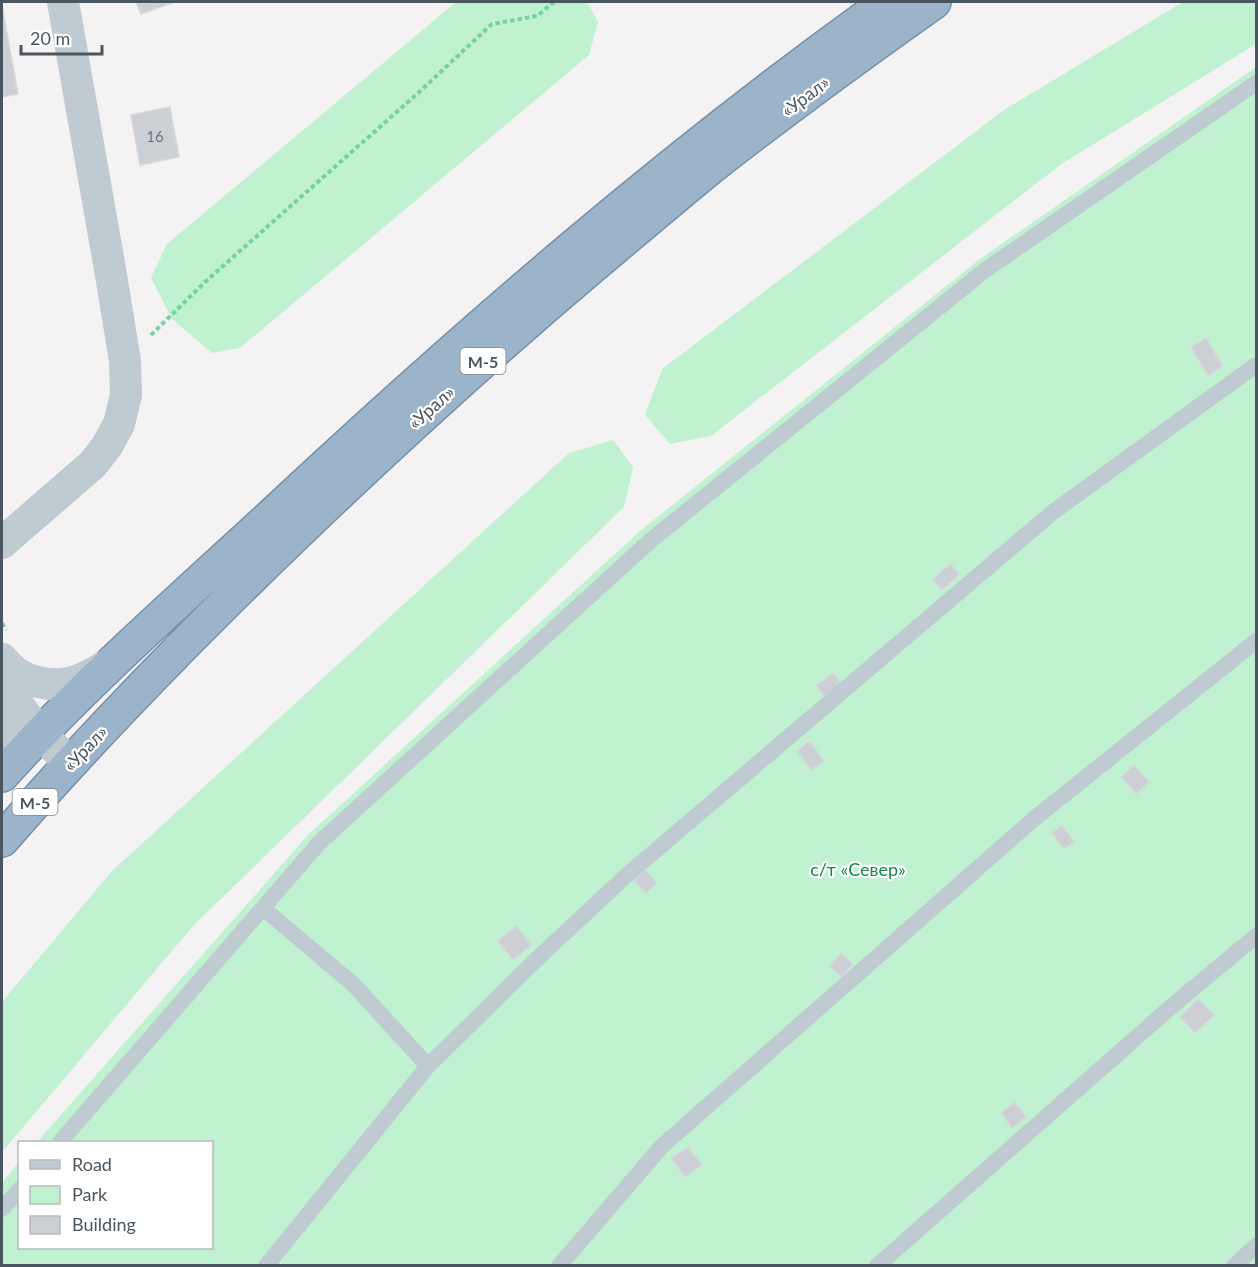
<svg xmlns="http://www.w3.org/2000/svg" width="1258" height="1267" font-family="Lato,sans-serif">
<rect width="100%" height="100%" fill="#f4f2f2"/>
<path fill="#c0f1d1" d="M456,2h131l11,20 -9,33 -349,293 -28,5 -40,-34 -21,-41 16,-34z
M1183,2h73v42l-196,121 -349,271 -41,8 -25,-29 17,-46 342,-259z
M1256,67v1198l-1254,1v-83l17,-21 1,86h192v-106h-175l271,-307 332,-304 340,-272z
M613,440l20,27 -9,40 -431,419 -191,226v-150l110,-131 457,-418z"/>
<path fill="#cccfd4" stroke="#d6d8dd" stroke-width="1.5" d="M136,2h38l-33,12z
M2,6l16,88 -16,3z
M170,107l9,50 -39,8 -9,-50z
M1206,338l17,28 -15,10 -17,-29z
M950,564l10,10 -18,16 -9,-10z
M833,673l9,12 -17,12 -9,-12z
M810,741l14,20 -13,9 -14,-19z
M1134,765l15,17 -13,12 -15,-17z
M1062,825l12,16 -10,8 -12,-16z
M645,870l12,13 -11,10 -12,-13z
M516,926l16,19 -19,15 -15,-19z
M841,953l12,11 -11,13 -12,-11z
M1198,999l16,16 -19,18 -15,-16z
M1015,1102l11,15 -14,11 -11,-15z
M688,1147l14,18 -17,12 -14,-19z"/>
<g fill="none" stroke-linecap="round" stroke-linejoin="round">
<g stroke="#7391ad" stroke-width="36">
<path id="trunk" d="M2,775c83,-92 177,-174 268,-258 196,-183 399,-359 617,-515
M2,840c92,-106 191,-207 293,-305 97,-93 197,-184 300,-271 38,-32 77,-65 116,-97 73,-57 148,-112 223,-165"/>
</g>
<path stroke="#77d1a1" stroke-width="4" stroke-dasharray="4.5 3" stroke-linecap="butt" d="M151,335l54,-53 212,-188 75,-70 45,-8 17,-14
M2,623l4,7"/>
<path stroke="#bfcad1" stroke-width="16" d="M263,908l91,77 74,81
M60,1142l260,-300 330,-301 334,-270 272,-188
M2,1209l18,-20
M266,1266l162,-200 113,-111 87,-81 425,-362 203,-147
M559,1266l103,-120 373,-328 221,-177
M877,1266l295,-260 84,-70
M1234,1266l22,-20"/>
<path stroke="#bfcad1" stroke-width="32" d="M2,543l91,-79 14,-18 12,-22 7,-29 -1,-34 -15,-92 -47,-267
M2,659c5,6 11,12 18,16 5,4 12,5 18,7 28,7 44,-2 68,-16
M2,683l30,41 38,40
M2,721v17"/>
<use href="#trunk" stroke="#9cb4c9" stroke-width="33"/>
</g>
<g text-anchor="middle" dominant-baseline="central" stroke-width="4.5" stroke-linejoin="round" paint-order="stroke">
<g font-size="15" fill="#6a747d">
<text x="155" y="136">16</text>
</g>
<g fill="#fff" stroke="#808990" stroke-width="1.5">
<rect x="460.5" y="348" width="45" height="26" rx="4.5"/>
<rect x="12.5" y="789" width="45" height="26" rx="4.5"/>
</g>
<g font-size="16" font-weight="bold" fill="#495660">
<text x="483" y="361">М-5</text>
<text x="35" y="802">М-5</text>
</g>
<g font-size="18" fill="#495660" stroke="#fff">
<text transform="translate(805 96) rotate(-37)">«Урал»</text>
<text transform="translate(431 407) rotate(-42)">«Урал»</text>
<text transform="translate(85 748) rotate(-47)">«Урал»</text>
</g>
<g font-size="18" fill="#158649" stroke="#fff">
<text x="858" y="869">с/т «Север»</text>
</g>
</g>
<rect width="1258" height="1267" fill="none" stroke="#495660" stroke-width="6"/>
<rect x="18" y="1141" width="195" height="108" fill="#ffffff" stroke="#b6bbbf" stroke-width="1.5"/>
<rect x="30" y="1160" width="30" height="9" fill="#bfcad1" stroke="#b6bbbf" stroke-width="1.5"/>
<text x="72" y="1171" font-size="18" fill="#495660">Road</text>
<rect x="30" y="1186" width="30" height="18" fill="#c0f1d1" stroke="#b6bbbf" stroke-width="1.5"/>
<text x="72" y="1201" font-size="18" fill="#495660">Park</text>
<rect x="30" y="1216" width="30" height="18" fill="#cccfd4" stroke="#b6bbbf" stroke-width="1.5"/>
<text x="72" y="1231" font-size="18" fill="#495660">Building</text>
<path d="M21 45v9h81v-9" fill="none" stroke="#495660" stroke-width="3"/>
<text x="30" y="45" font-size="18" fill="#495660" stroke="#ffffff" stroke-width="4.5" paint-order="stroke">20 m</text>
</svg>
